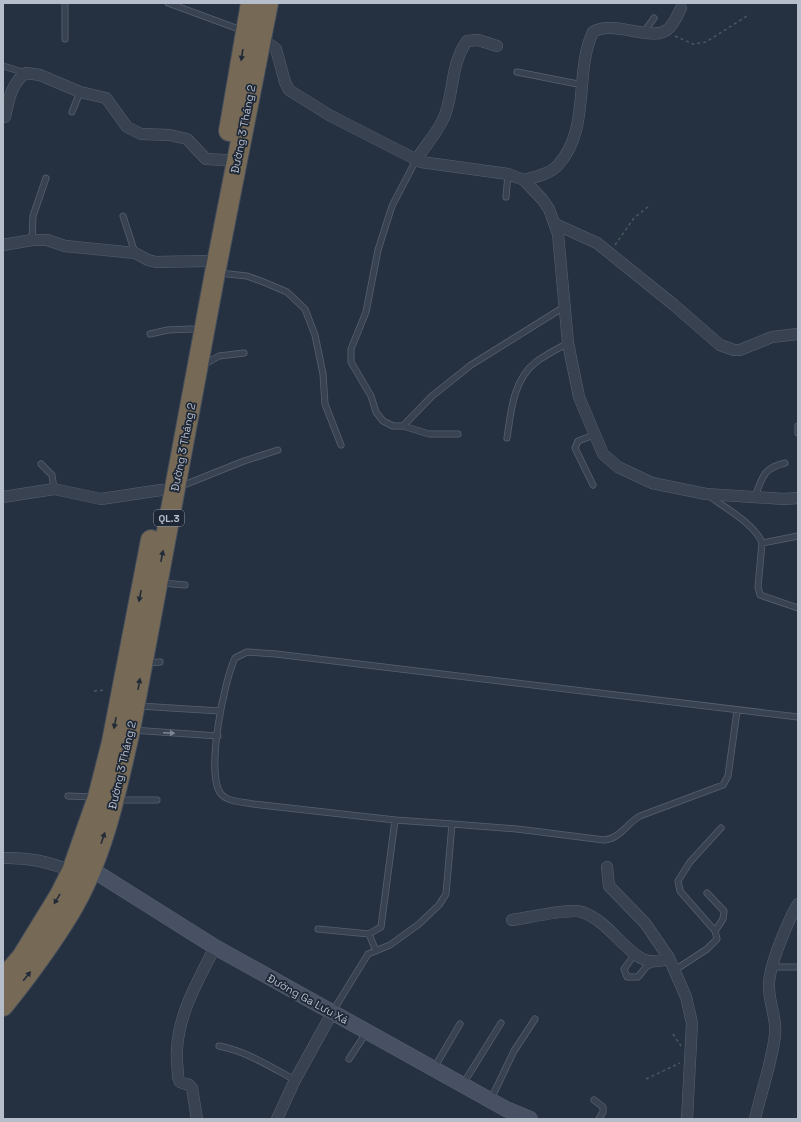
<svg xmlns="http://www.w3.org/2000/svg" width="801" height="1122" font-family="'Space Grotesk',sans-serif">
<rect width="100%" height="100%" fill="#253041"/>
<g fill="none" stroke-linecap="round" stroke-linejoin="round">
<g stroke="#57606e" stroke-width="7">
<path id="lane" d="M65,3v36
M168,3l76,28
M644,32l10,-14
M3,66l23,7
M517,72l66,13
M72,112l8,-20
M416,160l-24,46 -14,44 -12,62 -15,37v13l20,34 5,16 7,9 10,5h10l26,8h29
M506,197l2,-23
M123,216l12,37
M32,240l1,-24 13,-38
M219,273l28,3 19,7 21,9 18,17 10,26 8,39 2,30 16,41
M150,334l18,-4 24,-1
M203,365l16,-9 25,-3
M403,426l29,-30 39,-31 93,-58
M798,426v7
M507,438c4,-27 6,-58 29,-76 9,-7 21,-13 32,-19
M41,464l11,11 2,14
M593,485l-18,-37 3,-7 16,-6
M179,487l65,-26 34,-11
M709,496c15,11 47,29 53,47l-4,44 2,8 38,13
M755,497c7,-19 8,-29 30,-34
M762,543l36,-7
M162,583l23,2
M146,663l14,-1
M139,706l81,5
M132,730l86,6
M68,796l26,1
M117,800h40
M452,824l65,5 87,11c16,-1 23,-17 36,-24l83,-31 5,-9 9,-65
M707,893l17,18 -1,8 -8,12
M318,929l51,5 12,-7 14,-107
M369,934l7,17
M635,954l-11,15 3,8h11l8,-10 7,-4
M773,967h25
M675,970l32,-21 10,-10 -2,-8 -35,-40 -2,-10 12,-19 31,-34
M333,1011l35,-57 22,-9 29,-21 20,-19 7,-11 6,-70 -57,-4 -142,-16c-10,-2 -25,-2 -32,-10 -16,-20 3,-113 14,-136l12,-6 29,2 522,63
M219,1046c27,5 52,21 76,34
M349,1059l17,-26
M434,1068l26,-44
M463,1084l38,-61
M491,1099l23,-48 21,-32
M594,1100l9,7v5l-4,7"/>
</g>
<g stroke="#57606e" stroke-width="12">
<path id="street" d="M261,38l15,11 9,33 4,8 40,25 92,47 87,12 16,6 18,19 7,10 9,25 10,109 11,54 24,57 15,13 34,16 54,11 78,5 14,-1
M5,117c4,-17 6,-34 21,-44l14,2 40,17 26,6 21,29 14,7 29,1 17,4 19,20 19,1
M416,160c9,-14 23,-29 29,-45 9,-25 6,-52 22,-74l11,-1 19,6
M524,180c11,-3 26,-6 34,-15 33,-35 16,-94 35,-133 20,-13 60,11 75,-3 6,-5 10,-15 13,-21
M555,224l42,19 77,62 46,40 14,5h6l32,-13 26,-3
M3,245l29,-5h15l18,6 70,7 13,7 8,2 49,-1
M3,497l51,-8 47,10 60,-9
M3,858c26,-1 45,4 69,13
M607,867l2,19 36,37 24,35 17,39 6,26 -5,96
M512,920c15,-2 57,-12 70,-8 25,9 37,32 57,45 9,6 21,5 30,1
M197,1119l-5,-31 -3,-3 -9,-3 -2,-5c0,-9 -2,-19 -1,-28 2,-37 22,-70 38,-102
M277,1119l18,-39 37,-67
M755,1119c6,-27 17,-57 20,-84 2,-17 -6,-31 -6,-48 -1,-20 19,-66 29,-83"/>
</g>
<g stroke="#57606e" stroke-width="16">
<path id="secondary" d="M91,869l124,78 291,162 24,10"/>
</g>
<g stroke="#444d5b" stroke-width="22">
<path id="highway" d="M229,131l22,-128
M3,979l19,-22 38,-62 12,-24 26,-74 14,-55 39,-202
M3,1006c24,-30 47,-61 67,-94 33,-55 46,-120 60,-182l85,-457 53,-270"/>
</g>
<path stroke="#455b5e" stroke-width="1.5" stroke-dasharray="3 3" stroke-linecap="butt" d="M675,36l18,8 13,-2 41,-26
M615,245l19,-27 15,-12
M94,691l12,-1
M673,1034l8,12
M646,1079l34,-16"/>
<use href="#lane" stroke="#394250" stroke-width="5.5"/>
<use href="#street" stroke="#394250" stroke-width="11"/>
<use href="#secondary" stroke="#475163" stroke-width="15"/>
<use href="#highway" stroke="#766a56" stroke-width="20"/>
</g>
<defs><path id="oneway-solid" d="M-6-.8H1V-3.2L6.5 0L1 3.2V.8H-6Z"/></defs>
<g fill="#222a38">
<use href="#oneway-solid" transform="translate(242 55) rotate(99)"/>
<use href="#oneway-solid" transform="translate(162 556) rotate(-79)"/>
<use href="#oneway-solid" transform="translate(140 596) rotate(101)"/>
<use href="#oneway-solid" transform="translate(139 684) rotate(-80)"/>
<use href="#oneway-solid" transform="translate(115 723) rotate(101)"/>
<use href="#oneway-solid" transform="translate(103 838) rotate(-71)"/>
<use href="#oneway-solid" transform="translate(57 899) rotate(121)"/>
<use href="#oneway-solid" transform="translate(27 976) rotate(-51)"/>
</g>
<use fill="#7e8694" href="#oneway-solid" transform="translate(169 733) rotate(3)"/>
<g text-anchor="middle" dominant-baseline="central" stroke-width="3.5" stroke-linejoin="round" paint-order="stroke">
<rect fill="#1e2736" stroke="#88909e" stroke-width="1" x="154" y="510" width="30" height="16" rx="3"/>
<g font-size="10" font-weight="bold" fill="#b6bdcb">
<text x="169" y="518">QL.3</text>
</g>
<g font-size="11" fill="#b6bdcb" stroke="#1e2736">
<text transform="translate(243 129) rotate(-79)">Đường 3 Tháng 2</text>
<text transform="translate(183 447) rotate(-79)">Đường 3 Tháng 2</text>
<text transform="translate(122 765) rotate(-77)">Đường 3 Tháng 2</text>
<text transform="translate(308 999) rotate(29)">Đường Ga Lưu Xá</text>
</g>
</g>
<rect width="801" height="1122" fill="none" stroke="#b6bdcb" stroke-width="8"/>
</svg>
